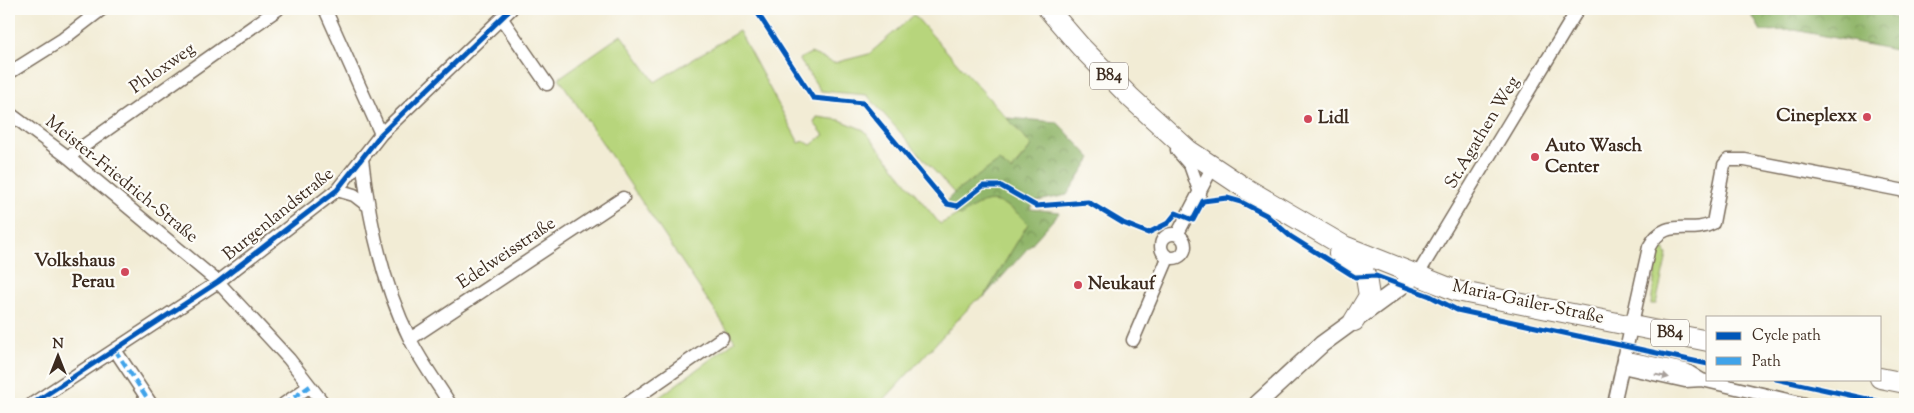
<svg xmlns="http://www.w3.org/2000/svg" width="1914" height="413" font-family="'Sorts Mill Goudy',serif">
<defs>
<pattern id="forest-crowns" width="20" height="18" patternUnits="userSpaceOnUse" patternTransform="scale(1.25)"><rect width="20" height="18" fill="#91b66b"/><path d="M2 6a3 3 0 1 1 6 0M12 15a3 3 0 1 1 6 0" fill="none" stroke="#789457"/></pattern>
</defs>
<rect width="100%" height="100%" fill="#fdfcf7"/>
<filter id="ink" filterUnits="userSpaceOnUse"><feTurbulence type="fractalNoise" baseFrequency=".02" numOctaves="2"/><feDisplacementMap in="SourceGraphic" scale="10" xChannelSelector="R" yChannelSelector="G"/><feConvolveMatrix kernelMatrix="1 2 1 2 8 2 1 2 1" color-interpolation-filters="sRGB"/></filter>
<filter id="wash" filterUnits="userSpaceOnUse"><feTurbulence type="fractalNoise" baseFrequency=".0096" numOctaves="4" result="noise"/><feDisplacementMap in="SourceGraphic" scale="20" xChannelSelector="R" yChannelSelector="G"/><feGaussianBlur stdDeviation="1.12" result="paint"/><feColorMatrix in="noise" values="0 0 0 0 0 0 0 0 0 0 0 0 0 0 0 0 0 1.4 0 .05"/><feComposite in="paint" operator="in"/></filter>
<g filter="url(#wash)">
<rect width="100%" height="100%" fill="#f2ecd5"/>
<path fill="#b7d57b" stroke="#79804c" d="M914,15l118,131 -22,25 -11,-9 -45,31 -87,-98 -46,-4 -22,-32 12,-6 23,10 35,-9z
M739,31l60,112 5,-2 7,4 13,-10 -10,-12 3,-6 23,3 24,10 76,94c11,-5 38,-21 47,-23 16,-2 32,12 41,23l-44,73 -9,4 -95,103h-230l85,-63 -176,-263 62,-43 34,47z
M1664,249l3,6 -11,49h-5l7,-53z"/>
<path fill="url(#forest-crowns)" stroke="#667044" d="M1752,9h116l37,12v31l-110,-22 -34,1 -8,-14z
M1007,118l50,4 34,36 -24,37 -34,7 -3,7 30,3 -76,85 44,-73c-9,-11 -27,-26 -42,-22 -9,2 -18,9 -26,14l-18,-10 12,-13 45,-32 12,10 21,-25z"/>
</g>
<g filter="url(#ink)">
<g fill="none" stroke-linecap="round" stroke-linejoin="round">
<g stroke="#7b6e5e" stroke-width="15">
<path id="minor" d="M325,9l56,125
M502,19l45,65
M9,73l54,-34 39,-30
M9,113l59,44 150,125 71,77 35,45
M1177,150l13,15 10,28
M68,157l210,-148
M362,159c7,62 20,124 48,180 11,23 27,44 40,65
M337,190l17,5 13,10
M1161 246a12 12 0 1 1 24 0a12 12 0 1 1-24 0Z
M1177,235l36,-69
M1418,274l160,-265
M410,339l213,-141
M1133,340l35,-82
M115,350l36,54
M1624,357l62,13 16,10 103,24
M1622,367l63,14 17,-1
M32,404l186,-122 119,-92 44,-56 130,-125
M284,404l26,-18
M627,404l95,-66
M1614,404l35,-157c17,-32 40,-11 64,-24l11,-58 4,-5h17l160,31"/>
</g>
<g stroke="#7b6e5e" stroke-width="19">
<path id="tertiary" d="M1257,404l65,-60 96,-70"/>
</g>
<g stroke="#7b6e5e" stroke-width="22">
<path id="primary" d="M1048,9l32,37 51,52 57,52 57,38 99,58 113,45 251,50
M1339,253l20,10 7,14 3,19 -15,25
M1880,378l25,5"/>
</g>
<use href="#minor" stroke="#fff" stroke-width="12"/>
<use href="#tertiary" stroke="#fff" stroke-width="16"/>
<use href="#primary" stroke="#fff" stroke-width="20"/>
<path stroke="#3fa3ea" stroke-width="4" stroke-dasharray="8 4" stroke-linecap="butt" d="M115,350l36,54
M284,404l26,-18"/>
<g stroke="#fdfcf7" stroke-width="8">
<path id="cycleway" d="M755,9l58,89 50,5 84,101 10,2 26,-20h18l35,20 52,-4 35,21 25,10 20,-10 8,-10 17,7 10,-19 24,-3 14,4 25,13 24,21 65,41 21,-1 54,20 27,14 251,54
M1776,379l114,25
M32,404l186,-122 119,-92 44,-56 130,-125"/>
</g>
<use href="#cycleway" stroke="#0057b8" stroke-width="5"/>
</g>
<defs><path id="oneway-solid" d="M-6-.8H1V-3.2L6.5 0L1 3.2V.8H-6Z" transform="scale(1.25)"/></defs>
<use fill="#a79f9a" href="#oneway-solid" transform="translate(1662 376) rotate(12)"/>
</g>
<g fill="#d1495b" stroke="#fdfcf7" stroke-width="2">
<circle cx="1867" cy="117" r="5"/>
<circle cx="1308" cy="119" r="5"/>
<circle cx="1535" cy="157" r="5"/>
<circle cx="125" cy="272" r="5"/>
<circle cx="1078" cy="285" r="5"/>
</g>
<g text-anchor="middle" dominant-baseline="central" stroke-width="4.5" stroke-linejoin="round" paint-order="stroke">
<g fill="#fdfcf7" stroke="#75695f" stroke-width="1">
<rect x="1090" y="62.5" width="38" height="27" rx="4"/>
<rect x="1651" y="319.5" width="38" height="27" rx="4"/>
</g>
<g font-size="16" font-weight="bold" fill="#3b2a1e">
<text x="1109" y="76">B84</text>
<text x="1670" y="333">B84</text>
</g>
<g font-size="18" fill="#3b2a1e" stroke="#fdfcf7">
<text transform="translate(163 69) rotate(-35)">Phloxweg</text>
<text transform="translate(1483 133) rotate(-59)">St.Agathen Weg</text>
<text transform="translate(121 180) rotate(39)">Meister-Friedrich-Straße</text>
<text transform="translate(279 215) rotate(-39)">Burgenlandstraße</text>
<text transform="translate(507 254) rotate(-34)">Edelweisstraße</text>
<text transform="translate(1528 303) rotate(12)">Maria-Gailer-Straße</text>
</g>
<g font-size="18" font-weight="bold" fill="#3b2a1e" stroke="#fdfcf7" text-anchor="start">
<text x="1857" y="117" text-anchor="end">Cineplexx</text>
<text x="1318" y="119">Lidl</text>
<text x="1545" y="147">Auto Wasch<tspan x="1545" dy="21">Center</tspan></text>
<text x="115" y="262" text-anchor="end">Volkshaus<tspan x="115" dy="21">Perau</tspan></text>
<text x="1088" y="285">Neukauf</text>
</g>
</g>
<rect width="1914" height="413" fill="none" stroke="#fdfcf7" stroke-width="30"/>
<rect x="1706" y="316" width="175" height="65" fill="#fdfcf7" stroke="#afa8a0"/>
<rect x="1716" y="332" width="25" height="8" fill="#0057b8" stroke="#afa8a0"/>
<text x="1752" y="340" font-size="15" fill="#3b2a1e">Cycle path</text>
<rect x="1716" y="357" width="25" height="8" fill="#3fa3ea" stroke="#afa8a0"/>
<text x="1752" y="366" font-size="15" fill="#3b2a1e">Path</text>
<g transform="translate(58 356)" stroke="#fdfcf7" stroke-width="4" paint-order="stroke">
<path d="M0-4L9 19L0 12L-9 19Z" fill="#3b2a1e"/>
<text y="-8" font-size="14" font-weight="bold" text-anchor="middle" fill="#3b2a1e">N</text>
</g>
</svg>
